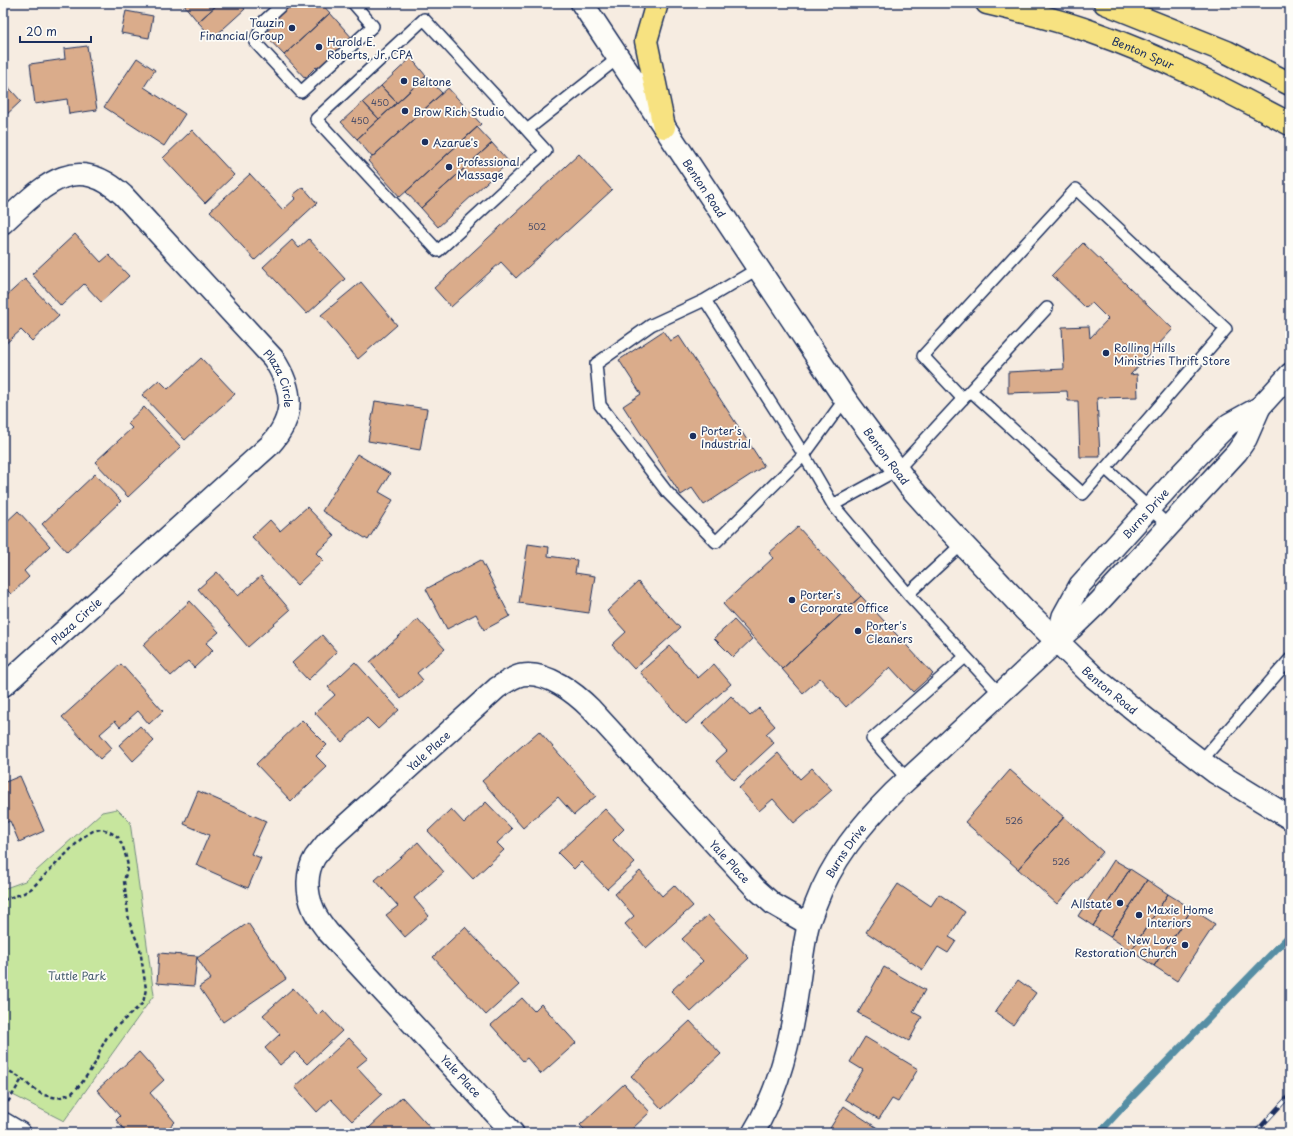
<svg xmlns="http://www.w3.org/2000/svg" width="1293" height="1136" font-family="'Playpen Sans',sans-serif">
<rect width="100%" height="100%" fill="#f6ece1"/>
<filter id="ink" filterUnits="userSpaceOnUse"><feTurbulence type="fractalNoise" baseFrequency=".025" numOctaves="2"/><feDisplacementMap in="SourceGraphic" scale="8" xChannelSelector="R" yChannelSelector="G"/><feConvolveMatrix kernelMatrix="1 2 1 2 8 2 1 2 1" color-interpolation-filters="sRGB"/></filter>
<g filter="url(#ink)">
<path fill="#c7e69e" stroke="#718a7e" d="M117,809l13,13 24,173 -90,126 -61,-31v-201l22,-8 77,-69z"/>
<g fill="none" stroke-linecap="round" stroke-linejoin="round">
<path stroke="#568ea4" stroke-width="7" d="M1099,1133l35,-38 156,-160"/>
</g>
<path fill="#daac8b" stroke="#1b2f5e" d="M185,3h34l-21,19 -14,-17z
M219,3h21l5,6 -32,29 -15,-16z
M291,3h30l9,10 -46,42 -20,-21 12,-11 -4,-4z
M126,11l27,5 -4,22 -28,-5z
M330,13l23,26 -33,31 -4,-3 -11,11 -21,-23z
M87,46l10,64 -28,4 -2,-15 -32,5 -5,-40 35,-5 -1,-10z
M137,58l18,12 -11,17 41,27 -21,32 -60,-39z
M411,58l15,18 -29,27 -16,-17z
M426,76l16,17 -70,64 -15,-18z
M3,81l18,20 -18,17z
M381,86l16,17 -18,16 -16,-17z
M448,88l33,36 -81,73 -32,-36z
M363,102l16,17 -22,20 -16,-17z
M477,127l15,16 -71,65 -15,-16z
M192,130l42,45 -29,28 -42,-45z
M492,143l17,19 -71,65 -17,-19z
M579,154l33,36 -96,88 -15,-16 -50,45 -17,-19z
M250,174l33,36 13,-12 -3,-3 10,-8 14,16 -62,57 -45,-49z
M75,234l26,28 8,-7 20,21 -28,26 -17,-18 -23,22 -29,-32z
M309,239l36,40 -38,35 -44,-47 29,-27 7,8z
M1083,243l90,86 -43,46 7,-1 1,23 -41,1 3,59h-20l-2,-56h-10l-1,-10 -59,2v-21l56,-3 -2,-42 27,-1 1,12 18,-19 -16,-16 -6,5 -34,-33z
M25,279l34,37 -27,25 -11,-11 -18,16v-47z
M361,282l36,43 -39,34 -37,-44z
M663,331l7,10 9,-5 85,130 -60,39 -12,-17 -11,7 -58,-89 18,-12 -22,-34z
M201,358l34,36 -50,46 -43,-45 17,-15 9,9z
M375,401l52,8 -7,41 -52,-9z
M144,407l37,40 -53,50 -33,-35 37,-34 -5,-5z
M357,454l33,20 -11,18 14,8 -25,40 -46,-29z
M95,474l26,27 -54,51 -25,-28z
M307,507l28,29 -19,17 7,7 -26,25 -45,-48 18,-17 10,11z
M18,511l32,35 -26,25 5,6 -18,17 -8,-8v-61z
M798,527l63,69 -79,73 -59,-65 50,-46 -4,-5z
M528,544l21,3 -1,9 29,4 -2,13 20,3 -6,37 -70,-10z
M481,560l29,56 -26,14 -8,-16 -29,15 -21,-40z
M217,572l21,24 23,-20 29,34 -42,37 -50,-58z
M638,582l42,46 -46,41 -22,-24 14,-13 -19,-21z
M861,596l72,78 -20,18 -23,-25 -44,40 -26,-29 -17,15 -21,-24z
M190,601l29,31 -13,11 7,7 -19,18 -6,-7 -17,15 -28,-31z
M418,619l27,30 -28,24 6,7 -22,19 -31,-37z
M734,620l18,19 -19,18 -19,-19z
M322,635l15,17 -29,28 -16,-17z
M670,646l28,32 16,-14 17,20 -45,40 -46,-52z
M355,662l44,48 -21,19 -11,-11 -25,24 -27,-29 20,-18 -7,-8z
M121,664l42,47 -14,13 -11,-13 -18,16 -5,-6 -15,13 12,14 -12,11 -38,-42z
M731,696l19,20 9,-8 16,18 -9,8 8,9 -40,37 -18,-19 11,-10 -25,-27z
M302,720l25,25 -11,11 11,11 -36,34 -35,-37z
M140,726l14,15 -21,20 -14,-16z
M539,731l57,65 -22,19 -16,-18 -35,31 -41,-47z
M778,753l22,26 12,-11 20,22 -38,33 -21,-24 -14,12 -20,-23z
M1010,770l54,47 -46,52 -53,-47z
M20,776l24,55 -25,11 -9,-21 -7,3v-41z
M198,791l68,30 -15,33 10,4 -13,30 -52,-23 13,-30 -25,-11z
M486,802l26,27 -15,14 7,7 -31,29 -45,-48 23,-22 13,14z
M605,809l19,20 -11,11 22,23 -28,26 -26,-27 -7,7 -16,-16z
M1064,817l39,35 -46,52 -39,-35z
M418,842l26,30 -30,26 15,18 -24,21 -19,-22 12,-9 -23,-26z
M1114,860l16,9 -37,57 -15,-10z
M1130,869l17,11 -37,57 -17,-11z
M640,871l22,25 12,-11 19,21 -47,42 -21,-24 9,-8 -19,-22z
M1147,880l21,14 -37,57 -21,-14z
M898,884l33,22 8,-12 26,18 -16,25 7,4 -8,12 -10,-6 -15,23 -57,-38z
M1168,894l24,15 -38,57 -23,-15z
M1192,909l23,15 -38,57 -23,-15z
M708,915l41,43 -58,54 -20,-21 32,-30 -21,-22z
M248,923l38,56 -63,43 -24,-35 12,-8 -14,-21z
M465,927l54,58 -33,30 -53,-58z
M159,953l38,3 -3,30 -37,-3z
M884,967l41,23 -12,22 9,5 -13,24 -51,-28z
M1018,980l18,13 -23,32 -18,-13z
M293,988l25,27 5,-5 19,21 -35,33 -12,-12 -15,13 -15,-17 15,-14 -17,-19z
M522,998l12,13 7,-7 35,39 -35,31 -14,-16 -4,3 -32,-36z
M690,1021l31,33 -59,55 -31,-33z
M865,1037l53,32 -20,33 -6,-3 -13,20 -34,-20 18,-29 -13,-8z
M349,1038l19,20 -11,9 25,27 -30,27 -21,-22 -14,13 -22,-25z
M139,1052l25,28 -14,13 25,29 -12,11h-36l-11,-13 4,-4 -23,-26z
M624,1084l26,28 -18,17 4,4h-48l-8,-8z
M402,1097l33,36h-63l-4,-4z
M844,1106l41,27h-58z"/>
<g fill="none" stroke-linecap="round" stroke-linejoin="round">
<g stroke="#1b2f5e" stroke-width="14">
<path id="service" d="M284,3l-20,18 -9,21 46,50 72,-66 -20,-23
M527,130l19,21 -108,100 -122,-132 108,-100 103,111 91,-72
M759,268l-54,32 99,155 29,50 75,89
M705,300l-54,25 -55,39 4,41 67,87 49,50 88,-87 41,-56
M963,399l-40,-43 153,-167 150,140 -143,165 -112,-103
M1105,468l64,58
M833,505l64,-35 150,-162
M962,544l-54,50 92,100
M1201,761l89,-102
M907,779l-35,-40 93,-82"/>
</g>
<g stroke="#1b2f5e" stroke-width="24">
<g id="minor">
<path id="s1" d="M3,223c38,-35 71,-73 120,-28l150,163c21,32 23,58 -3,87l-267,241"/>
<path id="s2" d="M1057,641l6,-25 17,-31 95,-105 42,-44 12,-12 31,-17 30,-33"/>
<path d="M3,1123l17,10"/>
<path id="s3" d="M513,1133l-185,-201c-6,-8 -12,-15 -15,-24 -7,-16 -7,-36 2,-51 4,-5 8,-10 12,-15l170,-154c8,-5 17,-12 25,-13 25,-4 53,18 69,34l164,179 18,16 35,20"/>
<path id="s4" d="M753,1133c23,-37 35,-83 42,-126 5,-27 7,-55 13,-81 2,-7 5,-14 7,-20 17,-46 45,-80 79,-114l163,-151 14,-12 27,-26 139,-151 9,-13 14,-32"/>
</g>
</g>
<g stroke="#1b2f5e" stroke-width="25">
<g id="secondary">
<path id="s5" d="M582,3l263,396 65,88 27,30 87,92 71,69 52,42 68,52 75,46"/>
</g>
</g>
<g stroke="#1b2f5e" stroke-width="25">
<g id="primary">
<path d="M657,3l-11,38 18,86"/>
<path id="s6" d="M987,3c35,8 71,17 105,29 69,24 134,58 198,92"/>
<path d="M1105,3l122,49 63,32"/>
</g>
</g>
<path stroke="#1b2f5e" stroke-width="2.5" stroke-dasharray="4 3" stroke-linecap="butt" d="M3,900l21,-7 8,-5 51,-51 10,-6 8,-2 7,2 10,6 5,10 3,10 2,9 -4,15 5,40 11,28 6,40 -3,14 -26,23 -10,11 -7,13 -4,12 -15,22 -9,9 -14,5 -15,-3 -12,-8 -9,-8 -19,-12
M8,1102l14,-23"/>
<use href="#service" stroke="#fdfcf7" stroke-width="11"/>
<use href="#minor" stroke="#fdfcf7" stroke-width="21"/>
<use href="#secondary" stroke="#fdfcf7" stroke-width="22"/>
<use href="#primary" stroke="#f7e281" stroke-width="22"/>
<g stroke="#1b2f5e" stroke-width="4.5">
<path id="rail" d="M1255,1133l35,-38"/>
</g>
<use href="#rail" stroke="#fdfcf7" stroke-width="3" stroke-dasharray="9" stroke-linecap="butt"/>
</g>
</g>
<g fill="#1b2f5e" stroke="#fdfcf7" stroke-width="1.5">
<circle cx="292" cy="28" r="4"/>
<circle cx="319" cy="47" r="4"/>
<circle cx="404" cy="81" r="4"/>
<circle cx="405" cy="111" r="4"/>
<circle cx="425" cy="142" r="4"/>
<circle cx="449" cy="167" r="4"/>
<circle cx="1106" cy="353" r="4"/>
<circle cx="693" cy="436" r="4"/>
<circle cx="792" cy="600" r="4"/>
<circle cx="858" cy="631" r="4"/>
<circle cx="1120" cy="903" r="4"/>
<circle cx="1139" cy="915" r="4"/>
<circle cx="1185" cy="945" r="4"/>
</g>
<g text-anchor="middle" dominant-baseline="central" stroke-width="3.5" stroke-linejoin="round" paint-order="stroke">
<g font-size="9" fill="#4b4e69">
<text x="380" y="102">450</text>
<text x="360" y="120">450</text>
<text x="537" y="226">502</text>
<text x="1014" y="820">526</text>
<text x="1061" y="861">526</text>
</g>
<g font-size="11" fill="#1b2f5e" stroke="#fdfcf7" text-anchor="start">
<text x="284" y="22" text-anchor="end">Tauzin<tspan x="284" dy="13">Financial Group</tspan></text>
<text x="327" y="41">Harold E.<tspan x="327" dy="13">Roberts, Jr. CPA</tspan></text>
<text x="412" y="81">Beltone</text>
<text x="413" y="111">Brow Rich Studio</text>
<text x="433" y="142">Azarue's</text>
<text x="457" y="161">Professional<tspan x="457" dy="13">Massage</tspan></text>
<text x="1114" y="347">Rolling Hills<tspan x="1114" dy="13">Ministries Thrift Store</tspan></text>
<text x="701" y="430">Porter's<tspan x="701" dy="13">Industrial</tspan></text>
<text x="800" y="594">Porter's<tspan x="800" dy="13">Corporate Office</tspan></text>
<text x="866" y="625">Porter's<tspan x="866" dy="13">Cleaners</tspan></text>
<text x="1112" y="903" text-anchor="end">Allstate</text>
<text x="1147" y="909">Maxie Home<tspan x="1147" dy="13">Interiors</tspan></text>
<text x="1177" y="939" text-anchor="end">New Love<tspan x="1177" dy="13">Restoration Church</tspan></text>
</g>
<g font-size="11" fill="#1b2f5e" stroke="#fdfcf7">
<text stroke="none"><textPath href="#s6" startOffset="164">Benton Spur</textPath></text>
<text stroke="none"><textPath href="#s5" startOffset="222">Benton Road</textPath></text>
<text stroke="none"><textPath href="#s1" startOffset="385">Plaza Circle</textPath></text>
<text stroke="none"><textPath href="#s5" startOffset="546">Benton Road</textPath></text>
<text stroke="none"><textPath href="#s2" startOffset="158">Burns Drive</textPath></text>
<text transform="translate(76 621) rotate(-42)">Plaza Circle</text>
<text stroke="none"><textPath href="#s5" startOffset="870">Benton Road</textPath></text>
<text stroke="none"><textPath href="#s3" startOffset="510">Yale Place</textPath></text>
<text stroke="none"><textPath href="#s4" startOffset="300">Burns Drive</textPath></text>
<text stroke="none"><textPath href="#s3" startOffset="917">Yale Place</textPath></text>
<text transform="translate(461 1076) rotate(47)">Yale Place</text>
</g>
<g font-size="11" fill="#465d6e" stroke="#fdfcf7">
<text x="77" y="975">Tuttle Park</text>
</g>
</g>
<rect width="1293" height="1136" fill="none" stroke="#fdfcf7" stroke-width="16"/>
<rect x="8" y="8" width="1277" height="1120" fill="none" stroke="#1b2f5e" stroke-width="1.5" filter="url(#ink)"/>
<path d="M20 36v6h71v-6" fill="none" stroke="#1b2f5e" stroke-width="2"/>
<text x="26" y="36" font-size="12" fill="#1b2f5e" stroke="#fdfcf7" stroke-width="3" paint-order="stroke">20 m</text>
</svg>
